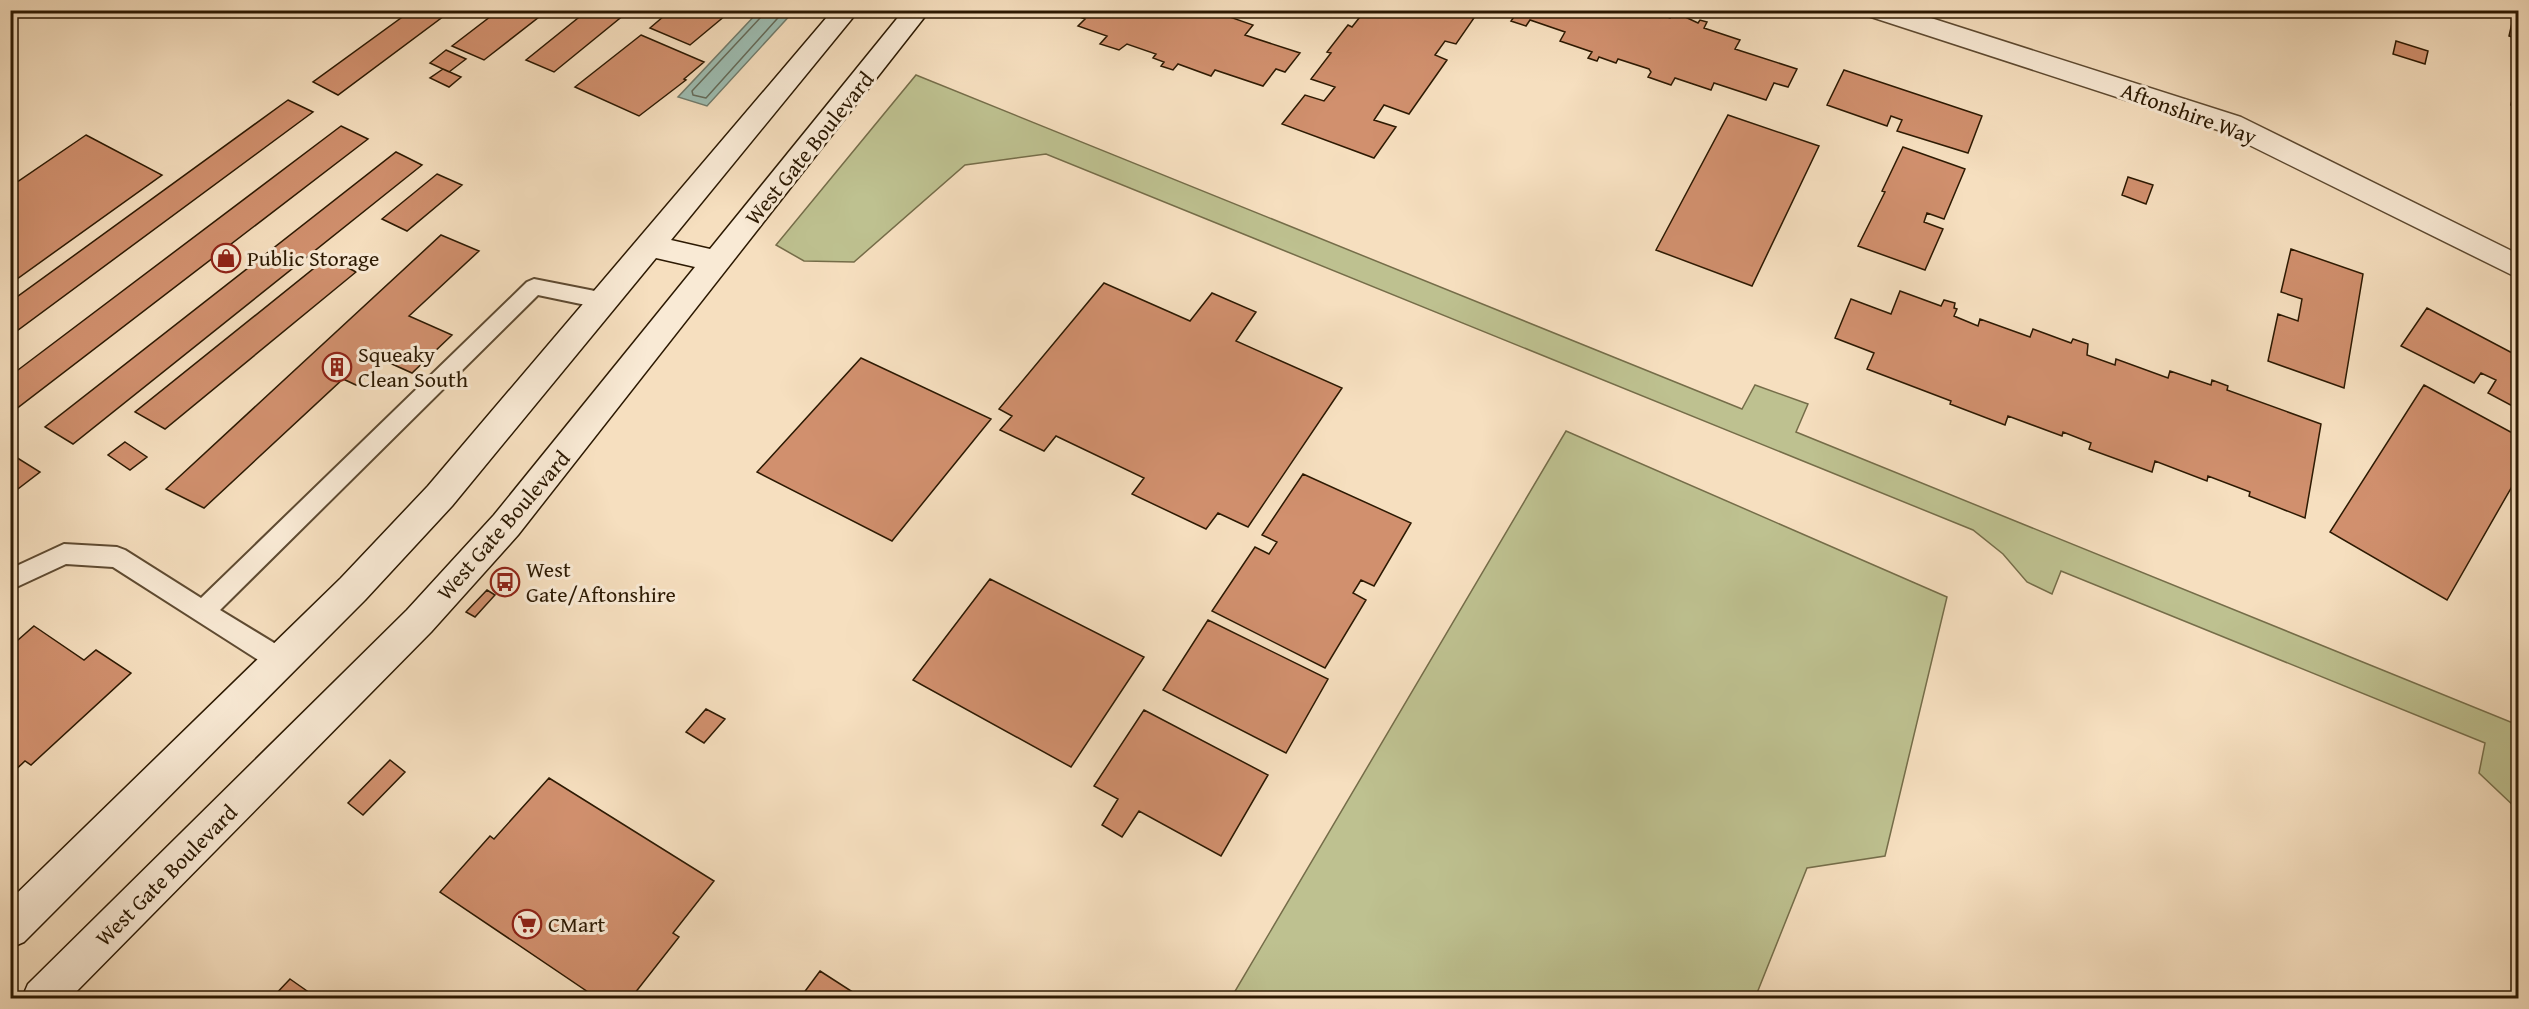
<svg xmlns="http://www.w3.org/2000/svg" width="2529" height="1009" font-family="'Gentium Book Plus',serif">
<rect width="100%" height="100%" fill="#f6dfbf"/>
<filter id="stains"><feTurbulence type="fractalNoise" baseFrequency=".00333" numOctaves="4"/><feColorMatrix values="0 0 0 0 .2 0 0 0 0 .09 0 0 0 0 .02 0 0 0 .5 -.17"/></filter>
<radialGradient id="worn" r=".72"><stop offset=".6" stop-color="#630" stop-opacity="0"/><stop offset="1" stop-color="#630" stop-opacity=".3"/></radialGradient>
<path fill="#bec190" stroke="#756d49" stroke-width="1.5" d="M916,75l826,334 13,-24 53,19 -12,28 722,293v85l-39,-37 6,-30 -424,-172 -9,23 -25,-12 -24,-28 -30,-24 -927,-376 -81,11 -111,97 -50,-1 -28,-16z
M1566,431l381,166 -62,259 -78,12 -52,130h-524z"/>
<path fill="#9dbdb2" stroke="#707b6c" stroke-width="1.5" d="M759,11h35l-87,95 -29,-9z"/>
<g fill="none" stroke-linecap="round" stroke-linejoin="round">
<path stroke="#646b5a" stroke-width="1.5" d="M763,10l-2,7 -69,74 1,4 13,3 79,-88"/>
</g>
<path fill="#d1906e" stroke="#2c1902" stroke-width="1.5" d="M412,10h40l-114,85 -25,-13z
M499,10h49l-64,50 -32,-14z
M588,10h42l-76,62 -28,-12z
M671,10h61l-42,35 -40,-17z
M1060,10h164l-3,4 32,11 -8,10 55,18 -15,19 -9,-3 -13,17 -48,-16 -4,6 -33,-12 -5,6 -12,-4 3,-4 -11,-4 3,-4 -29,-10 -8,6 -19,-6 7,-8 -29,-10 7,-7z
M1461,10l-2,3 15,5 -18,26 -11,-3 -10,14 12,5 -38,54 -25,-9 -10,15 22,7 -22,31 -92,-34 23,-29 19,6 11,-14 -24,-8 20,-26 -4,-1 21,-27 4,2 11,-14 -3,-3z
M1512,10h140l18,8 3,-4 8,1 17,8 2,-3 7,2 -3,6 36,12 -5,9 62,20 -9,18 -14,-4 -8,17 -52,-17 -3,7 -36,-12 -4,7 -23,-8 3,-5 -2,-3 -31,-10 -2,4 -17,-6 -2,4 -9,-3 4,-6 -32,-11 5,-9 -35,-12 -4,6 -15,-5 3,-4 -5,-1z
M2515,10l3,2v27l-9,-3z
M641,35l63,27 -20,17 2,1 -47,36 -64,-29z
M2396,41l32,10 -3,13 -32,-10z
M446,50l20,9 -17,13 -19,-9z
M443,69l18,8 -12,10 -19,-9z
M1844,70l138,46 -14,37 -71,-22 5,-11 -11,-4 -4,10 -60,-21z
M2518,71v36l-7,-2z
M288,100l25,12 -303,224v-34z
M1728,115l91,31 -67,140 -96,-36z
M341,126l27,13 -352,270 -6,-3v-30z
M86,135l76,40 -152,109v-97z
M1903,147l62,22 -21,50 -17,-6 -3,9 19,7 -18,41 -67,-24 27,-54 -3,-1z
M396,152l26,13 -349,279 -28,-17z
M437,174l25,11 -55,46 -25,-12z
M2128,177l25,8 -7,19 -24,-9z
M441,235l38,16 -70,65 43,19 -40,38 -29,-13 -27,25 -13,-6 -139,129 -38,-19z
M2291,249l72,25 -19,114 -76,-27 10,-47 20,7 4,-22 -21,-7z
M328,257l28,15 -191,157 -30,-17z
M1104,283l86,38 22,-28 44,19 -20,29 106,47 -94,139 -30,-14 -12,16 -74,-35 12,-16 -88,-42 -12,15 -44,-21 12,-14 -13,-7z
M1900,291l41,15 3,-6 11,3 -1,5 3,1 -3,7 24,10 2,-7 50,18 3,-8 38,14 2,-4 15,5 -1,11 28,10 1,-6 52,19 2,-7 41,14 1,-5 16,6 -1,4 94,34 -16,94 -56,-22 1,-4 -42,-16 -1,5 -52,-20 -3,11 -63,-23 2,-6 -28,-11 -1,4 -54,-20 -3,9 -55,-21 1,-3 -84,-32 7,-16 -39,-15 16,-39 40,15z
M2427,308l91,48v53l-30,-16 8,-13 -15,-7 -7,10 -73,-37z
M861,358l130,61 -99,122 -135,-69z
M2424,385l94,51v40l-71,124 -117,-68z
M125,442l22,15 -17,13 -22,-15z
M11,454l29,18 -30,23v-40z
M1303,474l108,49 -37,63 -13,-6 -8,13 13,7 -41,68 -113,-57 43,-64 14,7 8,-12 -15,-7z
M990,579l154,78 -73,110 -158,-87z
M487,590l8,5 -20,22 -9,-5z
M1208,620l120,59 -42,74 -123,-63z
M34,626l50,34 12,-10 35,23 -100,92 -6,-4 -15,14v-128z
M706,709l19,10 -21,24 -18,-11z
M1144,710l124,65 -47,81 -82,-45 -17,26 -20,-12 16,-26 -24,-13z
M390,760l15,12 -42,43 -15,-12z
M549,778l165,103 -41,52 6,4 -48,61h-34l-157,-106 50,-56 4,3z
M820,971l42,27h-62z
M290,979l27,19h-45z"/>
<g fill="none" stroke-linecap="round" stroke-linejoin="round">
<g stroke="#5e4a31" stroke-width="4">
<path id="service" d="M534,279l71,14 7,3 3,5 -3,5 -7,3 -67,-14 -318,315 69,42 3,8 -3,8 -9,3 -9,-3 -158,-101 -47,-3 -56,26v-21l54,-25 53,3 8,3 76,48 326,-316z"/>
</g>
<g stroke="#5e4a31" stroke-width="3">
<path id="minor" d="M1865,10h41l335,107 277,137v24l-297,-147 -353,-115z"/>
</g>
<g stroke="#2c1902" stroke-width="3">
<path id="secondary" d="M833,10h26l-188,230 39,9 194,-239h26l-412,525 -87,97 -361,366h-48l6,-14 379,-374 87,-95 201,-248 -39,-9 -204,248 -87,94 -341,342 -14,6v-48l331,-322 87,-92z"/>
</g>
<use href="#service" fill="#f9ead5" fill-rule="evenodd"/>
<use href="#minor" fill="#f9ead5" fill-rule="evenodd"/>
<use href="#secondary" fill="#f9ead5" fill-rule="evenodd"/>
</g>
<defs>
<g id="shop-ring" transform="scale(1.5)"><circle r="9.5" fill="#f9ead5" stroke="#8f2418" stroke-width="1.5"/><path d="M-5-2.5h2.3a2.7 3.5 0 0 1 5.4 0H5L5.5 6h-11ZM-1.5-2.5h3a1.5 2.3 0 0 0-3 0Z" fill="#8f2418"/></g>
<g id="building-ring" transform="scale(1.5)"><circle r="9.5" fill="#f9ead5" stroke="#8f2418" stroke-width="1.5"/><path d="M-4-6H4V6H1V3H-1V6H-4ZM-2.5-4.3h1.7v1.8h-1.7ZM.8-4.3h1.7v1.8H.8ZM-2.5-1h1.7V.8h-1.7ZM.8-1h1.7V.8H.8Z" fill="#8f2418"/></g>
<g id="bus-ring" transform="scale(1.5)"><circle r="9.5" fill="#f9ead5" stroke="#8f2418" stroke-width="1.5"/><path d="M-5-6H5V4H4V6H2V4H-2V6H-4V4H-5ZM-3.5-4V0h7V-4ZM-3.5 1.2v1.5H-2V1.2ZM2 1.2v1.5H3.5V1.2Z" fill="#8f2418"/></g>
<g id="supermarket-ring" transform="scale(1.5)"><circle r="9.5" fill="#f9ead5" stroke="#8f2418" stroke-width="1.5"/><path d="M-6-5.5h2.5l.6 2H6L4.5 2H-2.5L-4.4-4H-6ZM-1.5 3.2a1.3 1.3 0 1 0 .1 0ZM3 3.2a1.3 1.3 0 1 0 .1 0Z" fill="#8f2418"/></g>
</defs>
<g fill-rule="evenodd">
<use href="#shop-ring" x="226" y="258"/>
<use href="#building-ring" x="337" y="367"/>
<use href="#bus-ring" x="505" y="582"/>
<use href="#supermarket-ring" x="527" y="924"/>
</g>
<g text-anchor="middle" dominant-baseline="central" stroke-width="6" stroke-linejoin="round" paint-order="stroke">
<g font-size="22" fill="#2c1902" stroke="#f9ead5">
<text transform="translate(2189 113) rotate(20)">Aftonshire Way</text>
<text transform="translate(809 148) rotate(-51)">West Gate Boulevard</text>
<text transform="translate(503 525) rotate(-49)">West Gate Boulevard</text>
<text transform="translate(166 875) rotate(-45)">West Gate Boulevard</text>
</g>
<g font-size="22" fill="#2c1902" stroke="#f9ead5" text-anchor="start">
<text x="247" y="258">Public Storage</text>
<text x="358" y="354">Squeaky<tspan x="358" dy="25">Clean South</tspan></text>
<text x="526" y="569">West<tspan x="526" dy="25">Gate/Aftonshire</tspan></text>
<text x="548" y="924">CMart</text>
</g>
</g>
<rect width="2529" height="1009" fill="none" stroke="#f6dfbf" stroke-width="36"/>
<rect x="12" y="12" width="2505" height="985" fill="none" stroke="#2c1902" stroke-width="3"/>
<rect x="18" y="18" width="2493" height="973" fill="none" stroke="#2c1902" stroke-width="1.5"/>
<rect width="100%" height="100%" filter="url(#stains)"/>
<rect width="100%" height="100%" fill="url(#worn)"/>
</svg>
